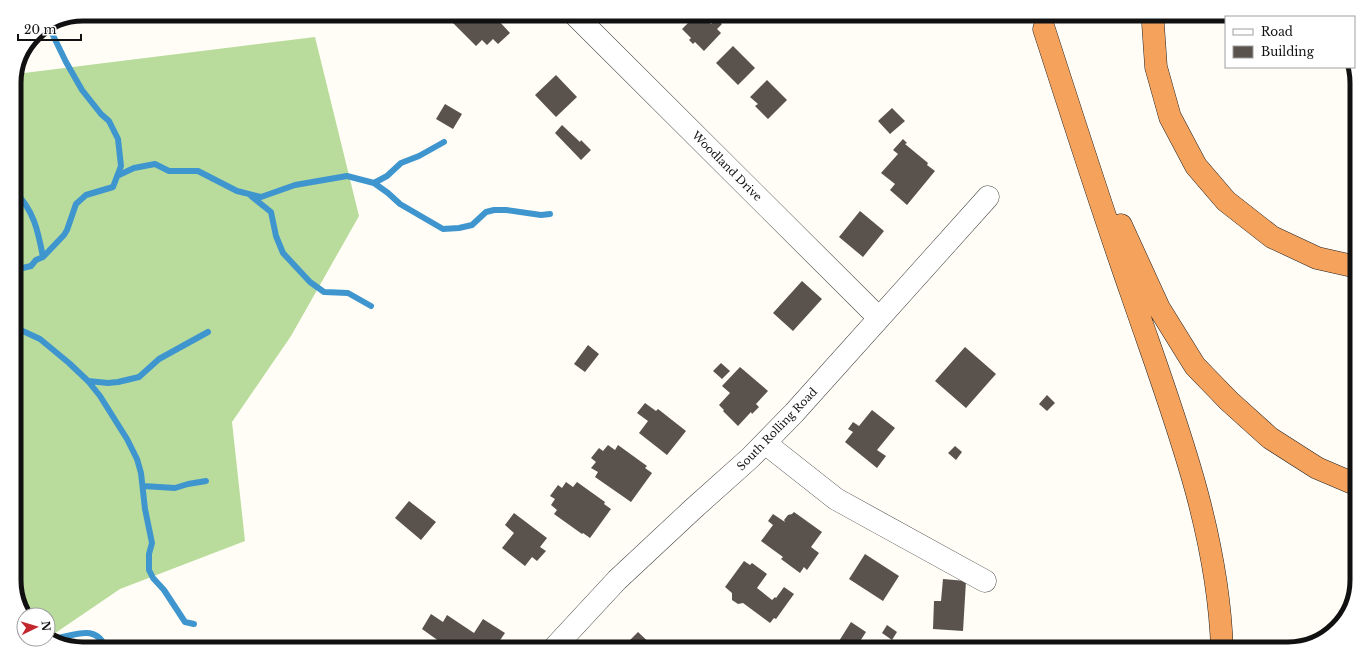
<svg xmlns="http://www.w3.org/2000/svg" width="1371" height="663" font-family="'Libre Baskerville',serif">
<rect width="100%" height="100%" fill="#fffdf5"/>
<path fill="#b9dc9c" d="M315,37l44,179 -68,120 -59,86 13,119 -125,48 -72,49v-23h-23l-11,-30v-506l2,-5z"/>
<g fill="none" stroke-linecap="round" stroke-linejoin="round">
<path stroke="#3f96cf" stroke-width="6" d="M119,175l15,-7 21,-4 14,7h29l39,20 24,6 34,-12 52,-9 27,7 14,10 12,11 43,25 16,-1 13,-3 14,-13 8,-2h12l35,5 9,-1
M374,183l13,-7 14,-13 18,-7 25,-14
M14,191c20,19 24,40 29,66
M251,196l20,16 5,24 7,17 27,29 14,10 24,1 23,13
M14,270l17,-4 5,-6 7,-3 21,-22 3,-5 9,-26 10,-9 27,-8 8,-21 -3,-27 -9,-18 -8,-7 -19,-24 -16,-28 -18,-37
M14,327l26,12 29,24 19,18 12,15 27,43 10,20 4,14 4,36 7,34 -3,11v16l4,8 11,12 21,32 9,2
M88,381l20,2 10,-1 21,-5 20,-18 49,-27
M143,486l32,2 13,-4 18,-3
M49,639c20,0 47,-19 57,10"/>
</g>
<path fill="#5a524d" d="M444,14h51l5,5 -2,1 12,13 -12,11 -5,-5 -6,6 -5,-5 -6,6z
M697,14h4l10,10 5,-5 6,5 -5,5 4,4 -17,18 -9,-9 -2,2 -4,-4 2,-2 -9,-9z
M733,46l22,22 -17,17 -22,-22z
M556,75l21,22 -21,20 -21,-22z
M767,80l20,20 -19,19 -13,-13 3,-2 -8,-7z
M445,104l17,10 -9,15 -17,-10z
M892,108l13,13 -15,13 -12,-13z
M562,125l18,17 1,-2 10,10 -10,10 -26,-27z
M903,139l4,4 -2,1 23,19 -1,2 8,6 -28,34 -17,-15 5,-6 -14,-11 17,-19 -5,-4z
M860,211l24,20 -21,26 -24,-20z
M802,281l20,18 -29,32 -20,-18z
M588,345l11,9 -14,18 -11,-8z
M965,347l31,27 -30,34 -31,-27z
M721,363l9,8 -8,8 -9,-8z
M740,367l28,24 -12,13 3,3 -7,7 -1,-2 -13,14 -15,-15 1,-1 -5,-5 11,-12 -8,-7z
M1047,395l8,8 -8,8 -8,-7z
M645,403l11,8 2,-2 28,22 -19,24 -28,-22 9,-12 -11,-8z
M872,410l23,18 -18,22 9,6 -9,12 -32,-26 8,-10 -5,-3 5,-7 6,4z
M608,445l7,5 3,-5 29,21 -2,2 7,5 -21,29 -36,-25 3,-5 -7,-4 5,-6 -5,-4 8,-10 4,3z
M955,446l7,6 -6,8 -8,-7z
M566,482l7,5 4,-5 28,20 -1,2 7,5 -21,29 -7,-5 -1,1 -28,-20 3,-4 -6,-5 4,-6 -5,-3 8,-11 4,3z
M409,501l27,21 -15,18 -26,-22z
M794,512l28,20 -11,15 8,6 -12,17 -3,-3 -4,6 -19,-14 2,-2 -22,-16 12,-16 -5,-4 5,-7 12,8 -1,-2 4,-5 4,-1z
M514,513l33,25 -7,9 6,4 -9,10 -5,-4 -7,9 -23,-18 12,-15 -9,-8z
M865,554l34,22 -16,25 -34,-22z
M744,561l6,4 2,-2 15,11 -10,14 15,12 3,-3 1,1 8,-11 10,7 -18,25 -2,-1 -4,5 -27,-20 -5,1 -6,-4v-7l-7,-6z
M943,579l23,2 -3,50 -30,-2 1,-28h7z
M431,614l12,8 4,-7 27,18 9,-14 22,14 -11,16h-44l-28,-20z
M851,622l15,10 -11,17h-21z
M887,625l10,7 -5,8 -10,-7z
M638,632l18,17h-37l8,-8 1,1z"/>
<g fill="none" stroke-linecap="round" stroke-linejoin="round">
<g stroke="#444" stroke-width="23">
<path id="minor" d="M574,14l305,304
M765,443l71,56 149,82
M553,649l64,-69 76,-71 57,-51 44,-45 194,-216"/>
</g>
<g stroke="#222" stroke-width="23">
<path id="highway" d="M1154,14l-1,10 3,43 14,50 26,49 30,35 46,36 45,21 40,9
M1044,29c29,89 57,178 88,266 39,114 86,231 90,354
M1121,225l38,83 36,58 34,35 41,37 47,30 40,17"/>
</g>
<use href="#minor" stroke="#fff" stroke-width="22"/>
<use href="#highway" stroke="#f5a25d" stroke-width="22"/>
</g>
<g text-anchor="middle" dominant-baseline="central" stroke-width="4" stroke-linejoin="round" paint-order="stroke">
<g font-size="11" fill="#111" stroke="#fff">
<text transform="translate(727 166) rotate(45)">Woodland Drive</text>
<text transform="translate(777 429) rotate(-46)">South Rolling Road</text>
</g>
</g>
<path d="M0 0H1371V663H0ZM83 21H1288A62 62 0 0 1 1350 83V580A62 62 0 0 1 1288 642H83A62 62 0 0 1 21 580V83A62 62 0 0 1 83 21Z" fill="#fff" fill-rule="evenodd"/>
<path fill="none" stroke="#111" stroke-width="5" d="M83 21H1288A62 62 0 0 1 1350 83V580A62 62 0 0 1 1288 642H83A62 62 0 0 1 21 580V83A62 62 0 0 1 83 21Z"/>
<rect x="1225" y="16" width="130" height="52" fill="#ffffff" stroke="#a0a0a0"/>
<rect x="1233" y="29" width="20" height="6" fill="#ffffff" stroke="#a0a0a0"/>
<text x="1261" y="36" font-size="12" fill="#111111">Road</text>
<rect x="1233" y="46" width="20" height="12" fill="#5a524d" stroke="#a0a0a0"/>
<text x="1261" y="56" font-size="12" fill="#111111">Building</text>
<g transform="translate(36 627) rotate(85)"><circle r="19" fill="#ffffff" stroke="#a0a0a0"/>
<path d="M0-3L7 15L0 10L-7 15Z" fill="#c4262e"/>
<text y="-6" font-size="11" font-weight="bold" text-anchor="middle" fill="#111111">N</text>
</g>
<path d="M18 34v6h63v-6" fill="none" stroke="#111111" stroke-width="2"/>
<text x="24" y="34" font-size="12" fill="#111111" stroke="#ffffff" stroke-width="3" paint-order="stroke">20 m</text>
</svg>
